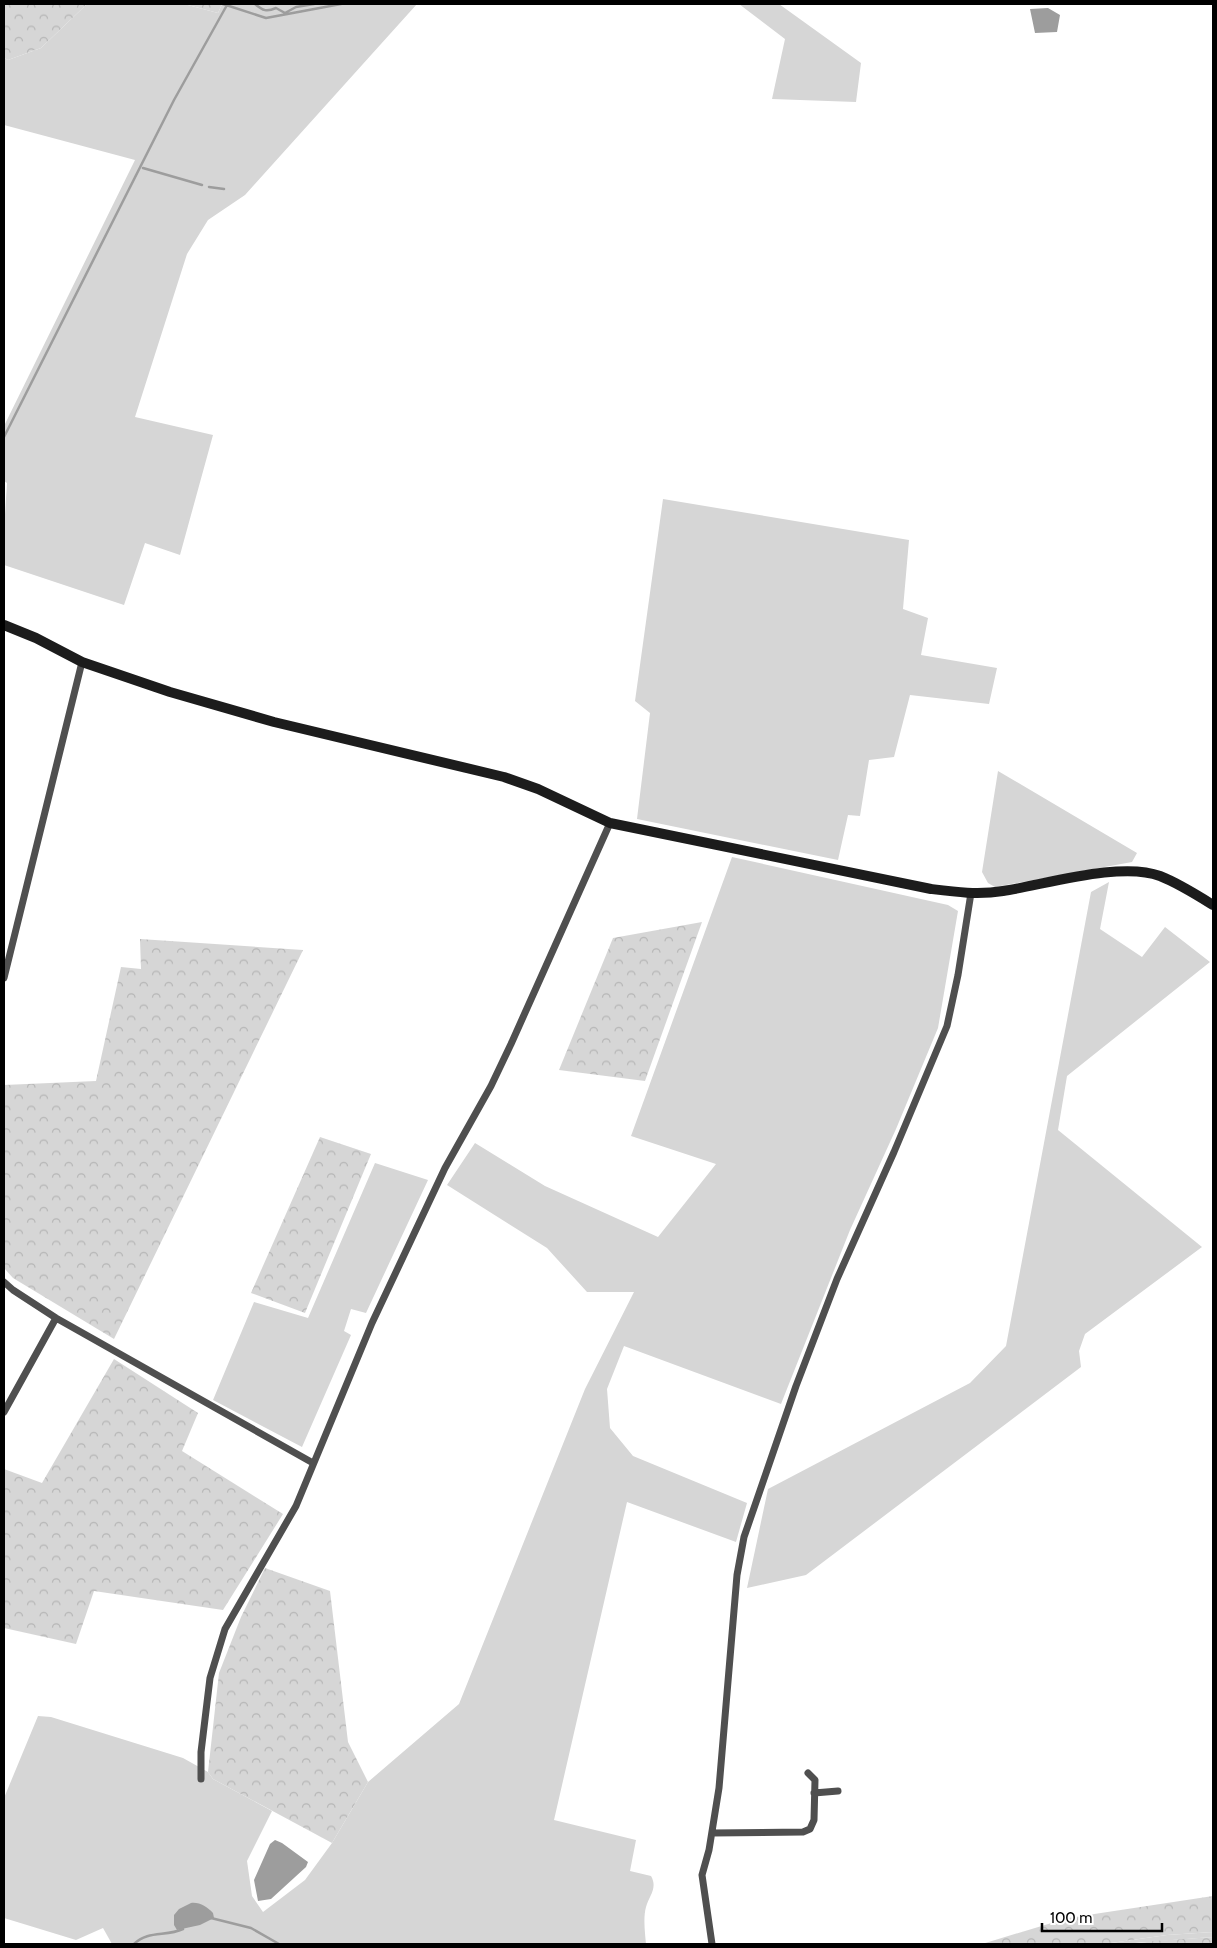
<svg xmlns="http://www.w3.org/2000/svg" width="1217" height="1948" font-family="Cabin,sans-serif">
<defs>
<pattern id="forest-crowns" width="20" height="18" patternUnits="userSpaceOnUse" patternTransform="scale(1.25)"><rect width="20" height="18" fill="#d6d6d6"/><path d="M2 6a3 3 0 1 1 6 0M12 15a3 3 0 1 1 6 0" fill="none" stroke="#b6b6b6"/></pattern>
</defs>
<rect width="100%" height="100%" fill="#fff"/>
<path fill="#d6d6d6" d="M87,4h97l34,9 4,-9h195l-172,191 -37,25 -21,34 -52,163 78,18 -33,120 -35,-12 -21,62 -120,-40v-35l3,-47 -3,-2v-55l131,-266 -131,-35v-67l4,2 33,-12z
M739,4h40l82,59 -5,39 -84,-3 13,-60z
M663,499l246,41 -6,69 25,9 -7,37 76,13 -8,36 -79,-9 -16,62 -25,3 -9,56 -12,-1 -10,45 -201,-41 13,-106 -15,-12z
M998,771l139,82 -5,9 -137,25 -7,-4 -6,-11z
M732,857l216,48 10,6 -20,117 -42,101 -46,101 -69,174 -157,-58 -17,43 3,39 23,28 114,47 -11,39 -109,-40 -73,318 82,20 -6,31 21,5c7,12 -2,20 -5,31 -3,11 -1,26 0,37h-534l-9,-16 -27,12 -72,-22v-120l34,-82 13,1 132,41 25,14 5,7 59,32 -25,50 5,35 11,16 42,-32 27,-37 36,-61 91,-78 126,-315 49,-97h-47l-40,-44 -100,-63 28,-42 70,43 113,51 58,-73 -85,-28z
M1109,882l-9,47 42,28 23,-30 45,35 -143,114 -9,54 144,117 -117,87 -6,17 2,16 -275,208 -59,13 21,-99 202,-106 36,-37 85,-454z
M375,1163l53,17 -62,133 -15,-4 -7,22 7,4 -49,112 -89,-47 41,-98 54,16z
M1213,1932v5c-36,2 -72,7 -109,7l63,-9z"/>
<path fill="url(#forest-crowns)" d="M4,4h83l-46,44 -33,12 -4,-2z
M184,4h38l-4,9z
M702,922l-57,159 -86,-11 54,-132z
M140,939l163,11 -189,389 -101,-61 -9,-10v-183l92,-4 25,-114 20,2z
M320,1137l51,17 -66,159 -54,-20z
M114,1359l84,54 -16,38 101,63 -60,96 -129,-19 -18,53 -72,-16v-159l38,14z
M265,1568l65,23 18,151 20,40 -36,61 -119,-64 -5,-7 11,-99 22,-56z
M1213,1896v36l-46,3 -63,9h-122l86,-26z
M1213,1937v7h-80l21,-3z"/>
<path fill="#9d9d9d" d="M1048,8l12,7 -3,17 -22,1 -5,-24z
M275,1840l7,3 26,19 -2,5 -35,32 -13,2 -4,-21 16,-36z
M191,1903c9,-1 16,4 22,10l1,5 -14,7 -23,5 -3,-5v-10l5,-6z"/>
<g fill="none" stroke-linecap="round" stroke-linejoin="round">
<path stroke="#9d9d9d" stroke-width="2.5" d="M223,4l43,14 75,-14
M255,4c8,7 12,8 21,4l9,5 11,-6 18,-3
M143,168l59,17
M209,187l15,2
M4,437l170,-337 53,-95
M211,1918l40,10 28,16
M134,1944c14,-14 32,-7 49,-15"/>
<path stroke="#4f4f4f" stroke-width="7" d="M4,978l78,-316
M4,1282l9,8 43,28 257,145
M4,1412l52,-94
M201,1779v-27l9,-74 15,-49 71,-123 76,-183 73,-155 46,-82 20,-42 99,-221
M814,1793l24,-2
M712,1833l91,-1 7,-3 4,-9 1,-40 -7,-7
M712,1944l-10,-69 7,-25 10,-62 18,-213 7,-38 52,-151 41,-107 57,-127 53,-126 11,-51 13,-82"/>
<path stroke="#1c1c1c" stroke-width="10" d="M4,625l32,13 46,24 88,30 104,30 230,55 34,12 72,34 321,66c24,3 47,6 72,2 41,-6 118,-30 157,-15 18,7 37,19 53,29"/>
</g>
<rect width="1217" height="1948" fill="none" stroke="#000000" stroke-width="10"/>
<path d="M1042 1923v8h120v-8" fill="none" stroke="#000000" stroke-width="2.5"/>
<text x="1050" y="1923" font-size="15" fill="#000000" stroke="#ffffff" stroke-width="4" paint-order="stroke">100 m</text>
</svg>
